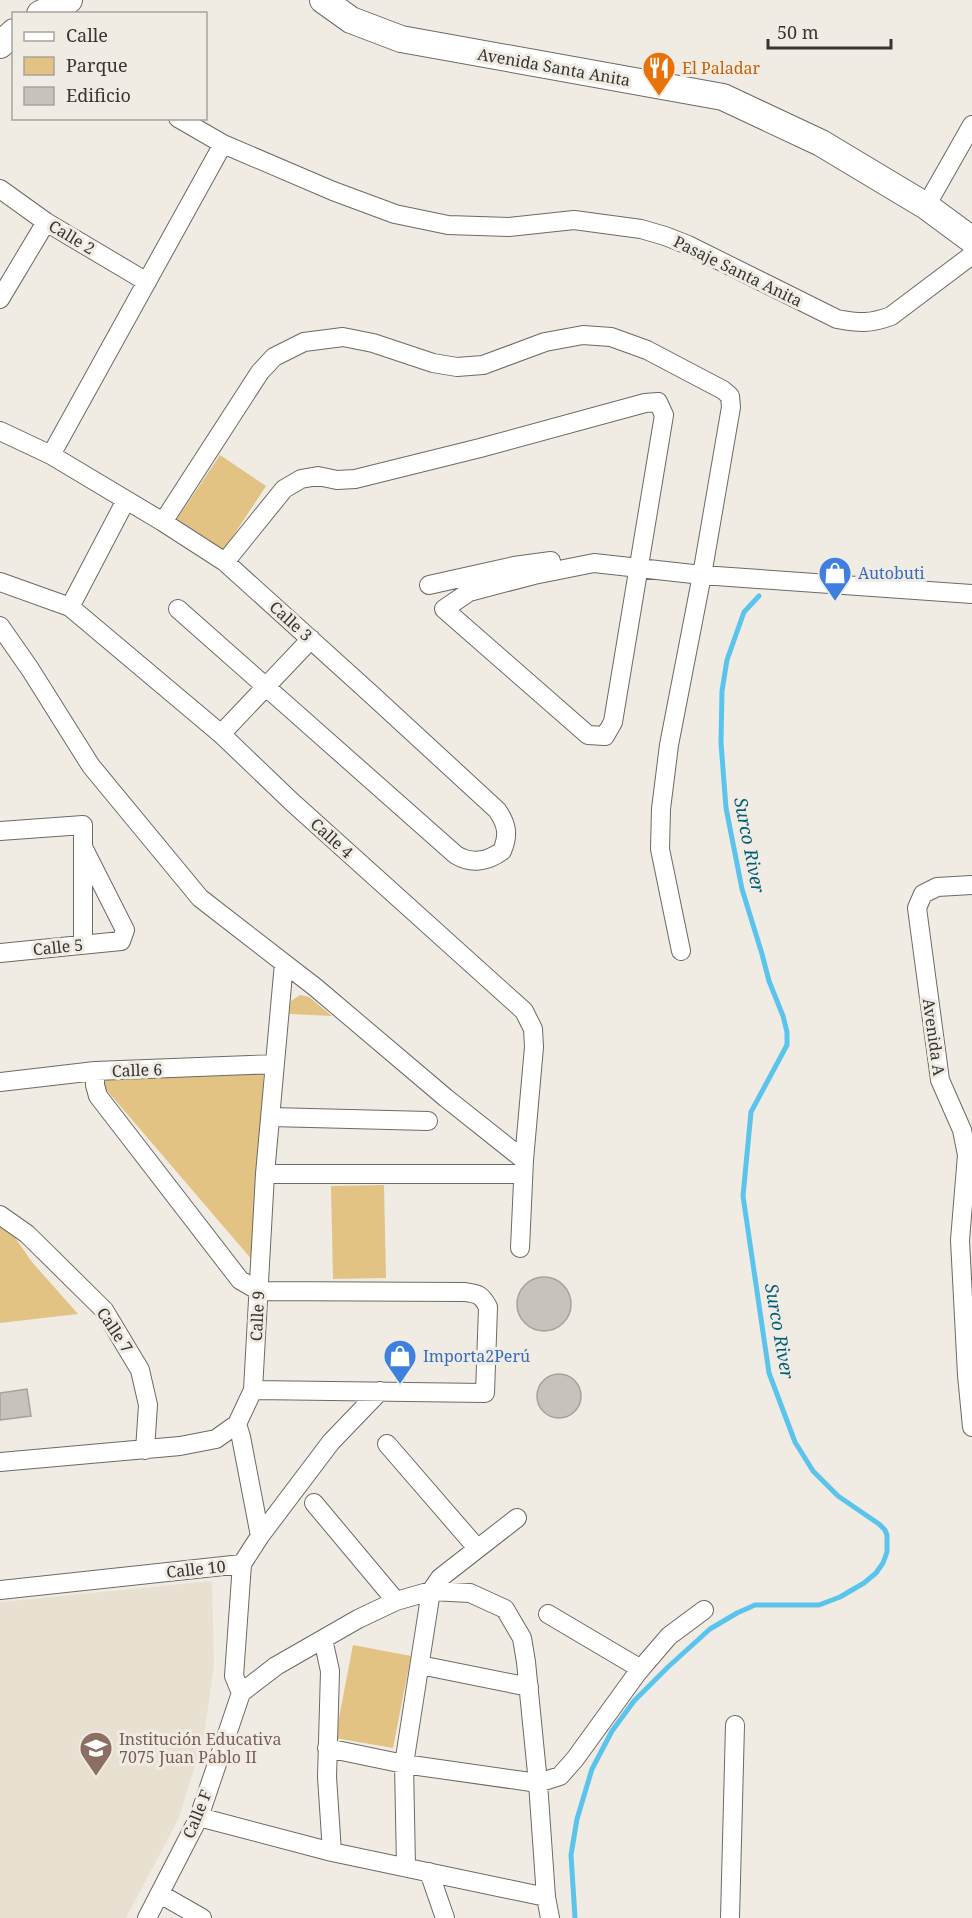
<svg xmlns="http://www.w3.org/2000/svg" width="972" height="1918" font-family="'Noto Serif',serif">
<rect width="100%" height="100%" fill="#f0ece4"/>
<path fill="#e8e1d2" d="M212,1581l2,84 -10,71 -25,82 -53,100h-126v-316z"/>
<path fill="#e2c384" d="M220,455l46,31 -42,64 -47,-31z
M300,995l9,2 23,19 -43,-2 2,-13z
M264,1069l-11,192 -155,-181z
M384,1185l2,93 -53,1 -2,-93z
M0,1223l9,6 23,33 46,52 -78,9z
M353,1645l58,11 -18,92 -58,-10z"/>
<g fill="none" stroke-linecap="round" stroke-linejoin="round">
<path stroke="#5bc4ed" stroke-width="5" d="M575,1918l-4,-63 6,-36 15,-50 20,-38 22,-30 34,-34 42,-38 27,-16 18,-8h64l21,-8 24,-14 12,-10 7,-10 4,-11v-17l-2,-5 -6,-6 -41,-28 -25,-25 -18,-29 -26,-69 -26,-177 8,-84 36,-67v-13l-4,-16 -14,-35 -7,-27 -20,-65 -16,-81 -5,-65 1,-52 5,-31 17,-48 15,-16"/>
</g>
<path fill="#c7c3bc" stroke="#a6a29b" stroke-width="1.5" d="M517 1304a27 27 0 1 1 54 0a27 27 0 1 1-54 0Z
M537 1396a22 22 0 1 1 44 0a22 22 0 1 1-44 0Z
M27,1389l4,27 -31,4v-27z"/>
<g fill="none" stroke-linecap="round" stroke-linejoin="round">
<g stroke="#6d6a63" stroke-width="20">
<path id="street" d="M178,118l45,26 110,47 62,23 53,11 61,2 65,-7 67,9 24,7 23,9 149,74c22,4 33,5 54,-3l81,-61
M0,189l46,33 101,60
M926,206l46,-81
M0,299l46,-77
M0,431l51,24 112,67 62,40 146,132 126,116c10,14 12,25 5,41 -15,11 -31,13 -46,4l-278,-246
M51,455l172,-311
M163,522l97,-150 14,-15 30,-15 39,-5 30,6 60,20 24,4 26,-2 62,-23 38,-7 28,2 36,13 76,40 7,6 1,11 -29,168 -33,170 -8,64 -1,40 21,102
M225,562l59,-73 17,-10 17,-3 19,4 18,-1 125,-31 165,-45 13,-1 6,13 -51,307 -8,14 -17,-1 -144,-126 25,-17 65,-17 60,-12 108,12 270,19
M0,582l70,25 151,127 71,68 232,209 9,18 1,18 -10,113 -4,88
M429,585l85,-19 37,-5
M70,607l56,-107
M0,626l30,43 61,97 109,132 115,89 131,111 78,62
M221,734l90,-95
M0,831l83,-6v119
M972,885l-35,2 -14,7 -6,14 23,172 22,50 5,25 -7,85 7,135 5,52
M0,953l121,-12 4,-11 -42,-83
M95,1071v14l3,11 142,184 19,11 205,1c14,2 17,2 24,15l-3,86 -232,-3
M0,1082l95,-11 180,-7
M271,1117l157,4
M265,1174h258
M0,1215l27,19 77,76 36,60 8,35 -3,45
M237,1424l4,13 19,99
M387,1444l90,104
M0,1462l180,-16 36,-7 21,-15 16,-34 12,-216 19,-211
M314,1503l82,98
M0,1590l242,-26
M548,1614l93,55
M323,1639l7,32 -3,106 5,75
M420,1665l109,22
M241,1693l35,-27 82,-47 38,-18 35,-10 39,2 35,16 17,29 4,24 12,121 8,114 4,21
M327,1748l77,16 134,19 22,-7 15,-17 63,-87 31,-36 35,-26
M199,1817l133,35 214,45
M406,1866l-2,-102 27,-173 9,-13 77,-60
M429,1872l16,46
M160,1894l42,24
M147,1918l52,-101 42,-124 -7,-17 8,-112 18,-28 71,-94 49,-51
M730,1918l5,-193"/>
</g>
<g stroke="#6d6a63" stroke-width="28">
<path id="secondary" d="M323,0l28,20 50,19 322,58 98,46 105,63 46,34
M40,14l29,-14
M0,45l14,-13"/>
</g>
<use href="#street" stroke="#fff" stroke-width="18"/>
<use href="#secondary" stroke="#fff" stroke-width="26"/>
</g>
<defs>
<g id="restaurant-pin" transform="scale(1.725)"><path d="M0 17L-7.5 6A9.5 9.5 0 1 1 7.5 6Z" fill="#e8710a" stroke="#f0ece4"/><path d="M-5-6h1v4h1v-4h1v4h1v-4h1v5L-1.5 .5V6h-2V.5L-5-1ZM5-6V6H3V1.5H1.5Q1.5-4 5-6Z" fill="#fff"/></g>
<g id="shop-pin" transform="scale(1.725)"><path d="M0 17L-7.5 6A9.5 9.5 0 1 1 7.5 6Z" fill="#3f7fe0" stroke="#f0ece4"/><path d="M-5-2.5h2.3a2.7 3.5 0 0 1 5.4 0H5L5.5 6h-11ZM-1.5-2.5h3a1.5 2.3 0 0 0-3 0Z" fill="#fff"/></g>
<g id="school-pin" transform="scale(1.725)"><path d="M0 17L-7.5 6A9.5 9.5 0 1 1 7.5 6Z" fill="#8d6e63" stroke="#f0ece4"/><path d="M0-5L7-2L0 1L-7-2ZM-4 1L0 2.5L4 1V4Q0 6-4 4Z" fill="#fff"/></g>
</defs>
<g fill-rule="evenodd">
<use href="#restaurant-pin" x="659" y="68"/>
<use href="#shop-pin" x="835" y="573"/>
<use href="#shop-pin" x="400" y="1356"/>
<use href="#school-pin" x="96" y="1748"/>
</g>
<g text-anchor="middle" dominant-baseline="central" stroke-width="6" stroke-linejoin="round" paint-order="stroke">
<g font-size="16" fill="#373532" stroke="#f0ece4">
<text transform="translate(554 67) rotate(10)">Avenida Santa Anita</text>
<text transform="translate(72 237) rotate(31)">Calle 2</text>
<text transform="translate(738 271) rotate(26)">Pasaje Santa Anita</text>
<text transform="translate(291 621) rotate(42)">Calle 3</text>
<text transform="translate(332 838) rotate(42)">Calle 4</text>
<text transform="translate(58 947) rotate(-6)">Calle 5</text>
<text transform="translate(934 1037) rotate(82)">Avenida A</text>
<text transform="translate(137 1070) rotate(-2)">Calle 6</text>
<text transform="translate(257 1316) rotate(-87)">Calle 9</text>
<text transform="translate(115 1330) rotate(56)">Calle 7</text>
<text transform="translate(196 1569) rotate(-6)">Calle 10</text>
<text transform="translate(197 1814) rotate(-68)">Calle F</text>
</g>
<g font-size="16" fill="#c56008" stroke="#f0ece4" text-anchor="start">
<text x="682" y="68">El Paladar</text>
</g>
<g font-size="16" fill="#366cbe" stroke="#f0ece4" text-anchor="start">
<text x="858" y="573">Autobuti</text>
<text x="423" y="1356">Importa2Perú</text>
</g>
<g font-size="16" fill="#785e54" stroke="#f0ece4" text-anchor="start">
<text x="119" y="1739">Institución Educativa<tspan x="119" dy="18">7075 Juan Pablo II</tspan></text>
</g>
<g font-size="18" font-style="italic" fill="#015e79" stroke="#f0ece4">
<text transform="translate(750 845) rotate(79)">Surco River</text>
<text transform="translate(780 1331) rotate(80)">Surco River</text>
</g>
</g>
<rect x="12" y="12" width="195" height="108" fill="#f0ece4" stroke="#a6a39d" stroke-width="1.5"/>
<rect x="24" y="32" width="30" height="9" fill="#ffffff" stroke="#a6a39d" stroke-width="1.5"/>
<text x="66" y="42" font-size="18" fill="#373532">Calle</text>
<rect x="24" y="57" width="30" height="18" fill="#e2c384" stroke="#a6a39d" stroke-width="1.5"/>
<text x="66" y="72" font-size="18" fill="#373532">Parque</text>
<rect x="24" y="87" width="30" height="18" fill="#c7c3bc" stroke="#a6a39d" stroke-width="1.5"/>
<text x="66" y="102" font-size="18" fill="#373532">Edificio</text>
<path d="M768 39v9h123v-9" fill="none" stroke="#373532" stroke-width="3"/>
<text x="777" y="39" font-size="18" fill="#373532" stroke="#f0ece4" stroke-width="4.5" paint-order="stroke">50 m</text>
</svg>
